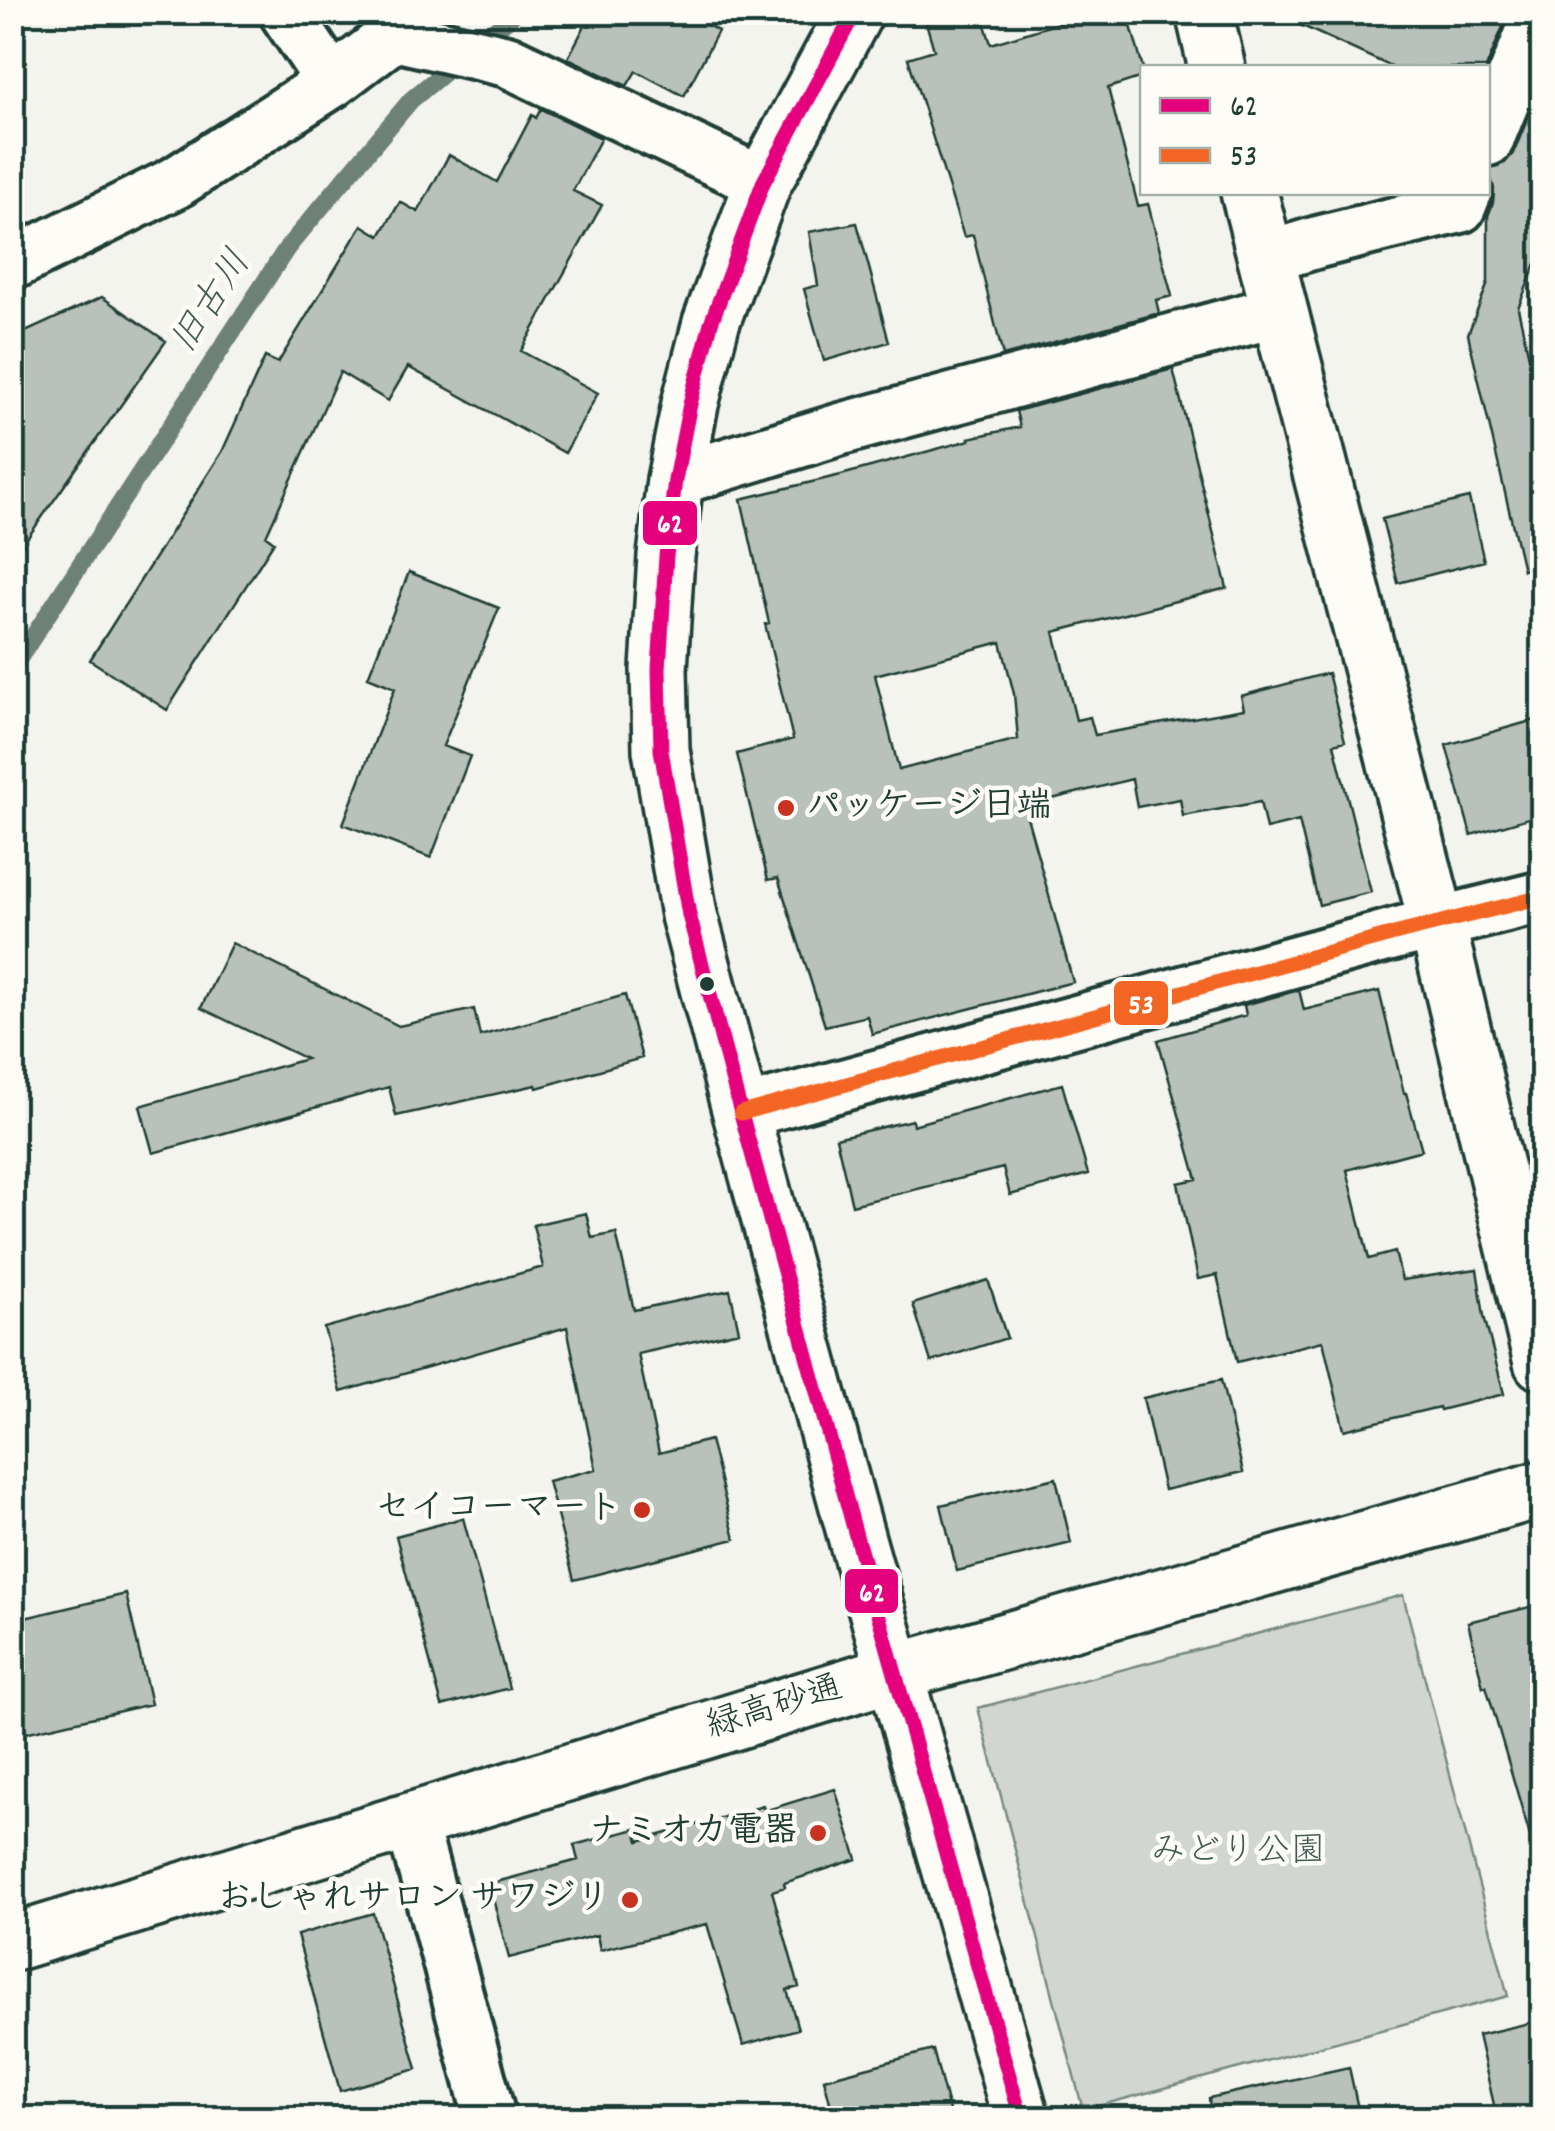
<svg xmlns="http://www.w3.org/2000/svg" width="1555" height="2131" font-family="Dekko,'Klee One',sans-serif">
<rect width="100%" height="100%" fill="#f4f4ef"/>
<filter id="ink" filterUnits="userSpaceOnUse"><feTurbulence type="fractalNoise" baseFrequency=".01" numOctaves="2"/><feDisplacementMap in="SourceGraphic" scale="20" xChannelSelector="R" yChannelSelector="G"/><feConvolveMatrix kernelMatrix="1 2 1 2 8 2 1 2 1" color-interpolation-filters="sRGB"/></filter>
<g filter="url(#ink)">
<path fill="#d1d6d1" stroke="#788a82" stroke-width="2.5" d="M1403,1595l105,401 -425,114 -105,-402z"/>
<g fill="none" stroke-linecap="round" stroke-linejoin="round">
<path stroke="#6e8179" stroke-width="18" d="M12,669l275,-421 124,-148 105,-88"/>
</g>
<path fill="#b9c1bb" stroke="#1f3d34" stroke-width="2.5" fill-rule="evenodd" d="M592,12h91l35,19 -34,65 -48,-25 -9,15 -59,-28z
M923,12h58l10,32 103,-32h33l16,56 -1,9 -34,11 30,118 10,-2 24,92 -16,4 3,13 -156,43 -30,-121 -9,2 -56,-179 26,-8z
M1272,12h237l-23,56h-92z
M1542,82v167l-24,59 24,106v154l-19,2 -55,-236 20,-51v-67l5,-13 1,-14 -6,-21 17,-5 9,-11z
M541,109l60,29 -28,53 29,14 -81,146 77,42 -33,60 -157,-86 -20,34 -48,-29 -74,164 8,6 -107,168 -77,-50 132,-208 43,-95 13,6 84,-138 18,11 20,-34 18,10 31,-57 48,27 35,-67 4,3z
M857,223l32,119 -65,19 -20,-72 14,-4 -9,-53z
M102,297l64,44 -154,219v-222z
M1173,369l54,219 -173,44 22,88 14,-3 5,18 149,-26 -3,-13 87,-23 17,68 -11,3 37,148 -52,13 -20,-84 -33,8 -6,-27 -77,14 -3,-17 -43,8 -5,-28 -108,27 49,176 -201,52 -5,-18 -42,10 -47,-148 -10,2 -31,-126 56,-15 -28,-115 4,-1 -28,-124 100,-24 129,-35 -1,-2 51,-11 -4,-16zM1001,642l13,52 4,45 -119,31 -24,-95z
M1469,498l15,63 -86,22 -16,-64z
M409,572l90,36 -56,138 27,10 -39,102 -88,-34 52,-136 -27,-11z
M1542,718v96l-71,21 -25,-90z
M232,943l167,83 75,-17 6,27 145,-41 17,63 -105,30 -1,-3 -140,31 -7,-29 -236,66 -13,-47 166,-47 -105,-51z
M1299,990l5,20 75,-19 25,102h2l16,57 -75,20 22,89 26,-7 7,28 75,-11 7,47 20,78 -64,16 -1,-3 -95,23 -21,-89 -86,21 -20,-87 -19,4 -20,-96 19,-4 -39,-139 88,-25 -2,-10z
M1062,1084l26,90 -78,21 -7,-27 -151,37 -16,-67 76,-18 1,5z
M586,1213l6,25 24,-5 18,77 96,-20 9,41 -101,23 21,99 51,-13 25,99 -161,41 -26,-99 48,-12 -29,-142 -226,65 -17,-64 219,-61 -10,-42z
M988,1280l19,58 -76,24 -18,-58z
M1221,1380l22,92 -79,18 -21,-92z
M1056,1478l15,65 -114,28 -16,-66z
M463,1518l46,170 -67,18 -46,-170z
M126,1594l25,110 -139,32v-115z
M1542,1604v230l-12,2 -44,-150 -3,1 -15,-65z
M835,1789l22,70 -73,24 1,4 -13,4 27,96 -12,3 11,39 -55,16 -36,-121 -107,26 -3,-15 -88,23 -20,-74 89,-24 -4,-15 62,-16 3,12 124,-35 1,5z
M373,1913l44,156 -77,22 -43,-156z
M1542,2020v88l-45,10 -19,-83z
M933,2050l18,68h-117l-10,-39z
M1349,2067l11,51h-149l-2,-20z"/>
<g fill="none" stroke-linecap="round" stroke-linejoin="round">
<g stroke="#1f3d34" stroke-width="58">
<path id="street" d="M285,12l47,70
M1488,140l52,-128
M1265,258l53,-16 142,-35 6,-15
M12,264l163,-81 157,-101 62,-47 113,26 256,122
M675,480l166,-51 437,-118
M741,1113l657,-180 144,-36
M411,1821l79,297"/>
</g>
<g stroke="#1f3d34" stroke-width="62">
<path id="secondary" d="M855,12l-92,171 -52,140 -21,81 -15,76 -9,76 -7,113 2,81 28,165 52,198 117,430 163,575
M1204,12l13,56
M1249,192l188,731 105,439
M12,1943l884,-271 646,-183"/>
</g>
<use href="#street" stroke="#fdfcf7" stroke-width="50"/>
<use href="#secondary" stroke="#fdfcf7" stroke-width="55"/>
<g stroke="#fdfcf7" stroke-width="22">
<path id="bus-1" d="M855,12l-92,171 -52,140 -21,81 -15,76 -9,76 -7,113 2,81 28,165 52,198 117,430 163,575"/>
</g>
<g stroke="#fdfcf7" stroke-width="22">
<path id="bus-2" d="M741,1113l657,-180 144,-36"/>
</g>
<use href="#bus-1" stroke="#e5007d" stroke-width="15"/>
<use href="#bus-2" stroke="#f26522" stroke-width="15"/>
</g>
</g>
<g fill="#c8321e" stroke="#fdfcf7" stroke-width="4">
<circle cx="786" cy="808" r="10"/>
<circle cx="642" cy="1510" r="10"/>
<circle cx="818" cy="1833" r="10"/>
<circle cx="630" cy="1900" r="10"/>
</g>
<circle fill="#1f3d34" stroke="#fdfcf7" stroke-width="4" cx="707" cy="984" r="9"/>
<g text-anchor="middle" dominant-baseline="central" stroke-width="9" stroke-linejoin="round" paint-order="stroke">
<g font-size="35" font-weight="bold" fill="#1f3d34" stroke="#fdfcf7" text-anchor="end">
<text x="806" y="808" text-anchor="start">パッケージ日端</text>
<text x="622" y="1510">セイコーマート</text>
<text x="798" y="1833">ナミオカ電器</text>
<text x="610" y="1900">おしゃれサロン サワジリ</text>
</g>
<g font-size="35" fill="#1f3d34" stroke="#fdfcf7">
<text transform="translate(775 1709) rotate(-17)">緑高砂通</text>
</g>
<g font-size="35" fill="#435c53" stroke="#fdfcf7">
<text x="1238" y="1853">みどり公園</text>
</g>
<g font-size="38" font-style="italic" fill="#475f56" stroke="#fdfcf7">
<text transform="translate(213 303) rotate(-57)">旧古川</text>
</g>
</g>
<g stroke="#fdfcf7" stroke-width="4">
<rect x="641" y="499" width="58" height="48" rx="10" fill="#e5007d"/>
<rect x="1112" y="979" width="58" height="48" rx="10" fill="#f26522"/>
<rect x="843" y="1567" width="57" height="48" rx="10" fill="#e5007d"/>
</g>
<g font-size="28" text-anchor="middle" font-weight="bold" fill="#fff">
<text x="670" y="532">62</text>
<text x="1141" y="1013">53</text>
<text x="872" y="1601">62</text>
</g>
<rect width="1555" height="2131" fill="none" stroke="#fdfcf7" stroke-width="50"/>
<rect x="25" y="25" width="1505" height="2081" fill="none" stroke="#1f3d34" stroke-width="4" filter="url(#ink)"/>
<rect x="1140" y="65" width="350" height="130" fill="#fdfcf7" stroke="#a4b0a9" stroke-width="2.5"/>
<rect x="1160" y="98" width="50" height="15" fill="#e5007d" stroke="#a4b0a9" stroke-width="2.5"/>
<text x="1230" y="115" font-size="30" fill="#1f3d34">62</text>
<rect x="1160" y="148" width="50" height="15" fill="#f26522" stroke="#a4b0a9" stroke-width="2.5"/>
<text x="1230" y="165" font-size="30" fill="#1f3d34">53</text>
</svg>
